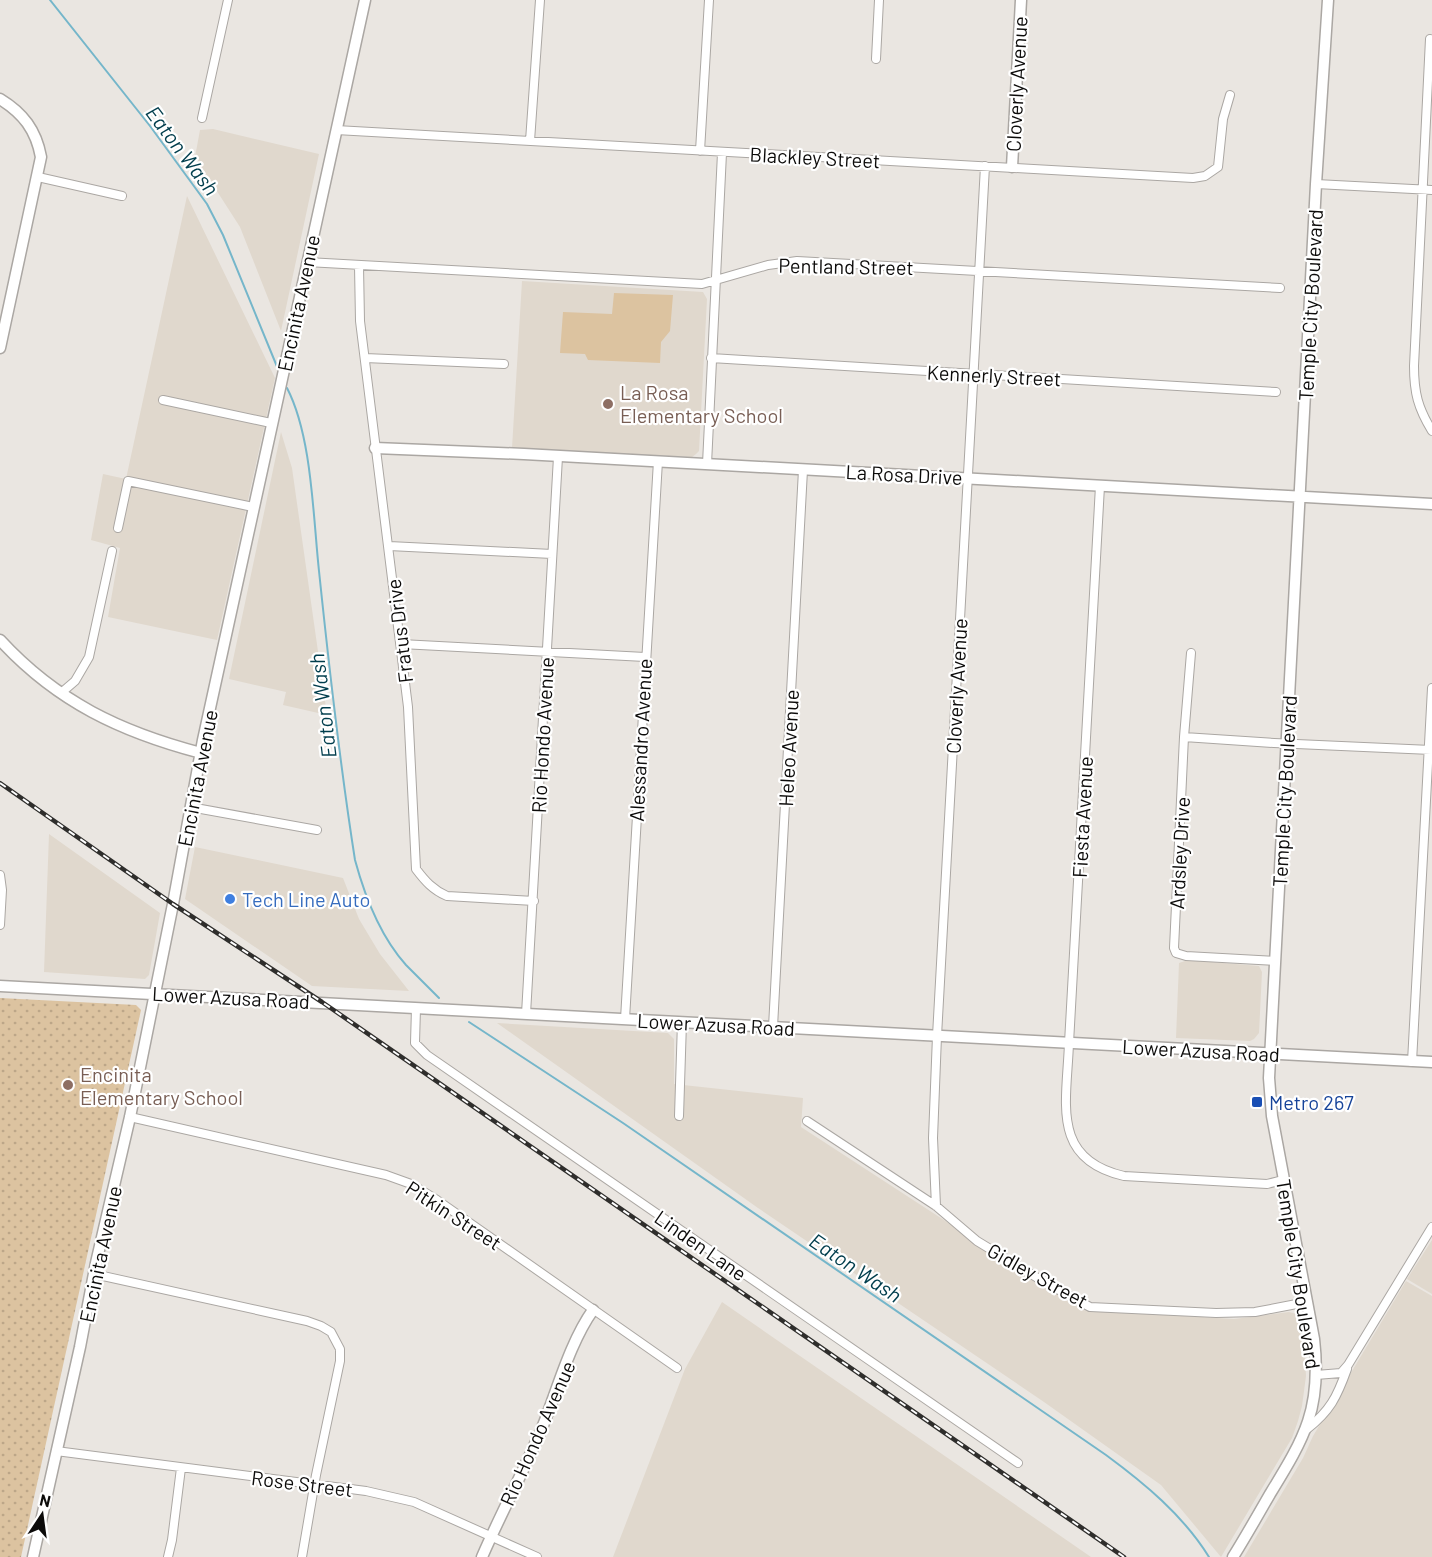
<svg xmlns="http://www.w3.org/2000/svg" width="1432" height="1557" font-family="Barlow,sans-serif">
<defs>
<pattern id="park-dots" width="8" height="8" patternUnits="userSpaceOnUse" patternTransform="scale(1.5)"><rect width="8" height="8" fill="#dcc3a0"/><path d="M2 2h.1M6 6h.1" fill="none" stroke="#bca688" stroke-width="1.8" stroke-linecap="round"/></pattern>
</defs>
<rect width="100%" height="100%" fill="#eae6e1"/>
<path fill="#e0d8cd" d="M213,129l106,25 -38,177 -41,-104 -45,-70 5,-27z
M187,196l88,182 -58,262 -109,-23 12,-69 -29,-8 12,-66 23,5z
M522,281l181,11 4,7 -8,152 -3,3 -4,3 -45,-2 -135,-7z
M281,432l11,36 35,247 -44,-10 3,-13 -57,-13z
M49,834l111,79 -11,62 -4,4 -101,-7z
M195,847l148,31 16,41 21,35 29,37 -97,-5 -127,-87z
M1188,960l71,6 3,6 -3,61 -5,6 -4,2 -74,-3 3,-75z
M497,1023l171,10 6,6v45l129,14 -2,29 281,183 152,9 55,-7 8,2 7,30 2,32 -4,30 -4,15 -6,17 -71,119 -60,-72 -117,-83 -286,-194z
M1432,1240v54l-25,-15z
M1406,1281l26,15v261h-188l59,-99 10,-22z
M722,1302l369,255h-478l72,-188z"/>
<path fill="#dcc3a0" d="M614,293l59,2 -3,36 -9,11 -1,21 -72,-3 -3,-6 -25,-1 3,-41 49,2z"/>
<path fill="url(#park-dots)" d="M0,998l136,7 5,5 -120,547h-21z"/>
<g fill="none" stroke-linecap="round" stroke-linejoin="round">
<path stroke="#75b6ca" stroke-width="2" d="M50,0l100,126 57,78 16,31 55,134
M287,388c25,48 26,128 32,183 10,96 21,194 36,289 10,37 25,76 51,105 11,11 22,22 33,33
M469,1022l154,101 483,332c38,28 77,60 103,102"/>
<g stroke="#aba7a3" stroke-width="10">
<path id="street" d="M1430,39l-16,327c0,27 4,42 18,65
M876,59l3,-59
M202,118l26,-118
M336,130l857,48 12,-2 13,-9 5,-48 7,-24
M530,141l10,-141
M700,151l9,-151
M38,177l84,19
M1316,184l116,6
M307,262l395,22 66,-19 29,-4 483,27
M359,266l1,55 48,386 8,162c9,12 17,21 31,27l87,5
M365,358l139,6
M711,358l565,34
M163,400l108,23
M707,464l15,-311
M1100,486l-31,557c-2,59 -19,116 55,133l143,8 16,-4
M118,528l10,-47 125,26
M389,546l163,8
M401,644l244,13
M1191,653l-7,84 -10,211 2,5 10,3 89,5
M61,693l14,-12 14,-24 23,-106
M1184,737l90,6 157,7
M190,807l127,23
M0,875l2,15 -2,35
M416,1008l-1,35 12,12 591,408
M526,1014l32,-557
M625,1019l33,-558
M773,1027l30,-557
M1412,1062l20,-374
M679,1116l3,-94
M130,1117l256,58 25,9 26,16 240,168
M807,1121l129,85 41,35 64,39 49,27 126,6 39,-1 52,-10
M936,1206l-3,-68 4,-102 48,-870
M94,1274l213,47 14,5 10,6 9,17v12l-24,114 -14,82
M1316,1375l25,-2 7,-8 84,-138
M1307,1429c23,-18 30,-32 40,-60
M56,1451l310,40 48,11 123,55
M168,1557l4,-17 9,-72"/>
</g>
<g stroke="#aba7a3" stroke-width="13">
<path id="secondary" d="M0,99c23,14 36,31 41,58l-41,191
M1012,167l9,-167
M375,448l149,6 908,50
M0,640c57,62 121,92 201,113
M0,986l1432,76
M33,1557l47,-210 16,-84 34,-146 43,-213 30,-164 162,-740
M482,1557c19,-44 42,-86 60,-129 15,-37 28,-86 51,-118
M1233,1557c13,-21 25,-42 37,-63 35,-57 52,-86 44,-155l-42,-223 -3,-38 47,-894 12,-184"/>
</g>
<use href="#street" stroke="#fff" stroke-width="8"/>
<use href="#secondary" stroke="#fff" stroke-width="10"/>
<g stroke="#2f2e2c" stroke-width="4.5">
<path id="rail" d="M0,783l173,121 149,98 802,555"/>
</g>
<use href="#rail" stroke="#fff" stroke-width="2" stroke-dasharray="7" stroke-linecap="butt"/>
</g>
<g fill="#8d6e63" stroke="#fff" stroke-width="2">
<circle cx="608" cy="404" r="6"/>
<circle cx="68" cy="1085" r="6"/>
</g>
<circle fill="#3f7fe0" stroke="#fff" stroke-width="2" cx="230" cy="899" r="6"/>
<rect fill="#1a4fb4" stroke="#fff" stroke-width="2" x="1251" y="1096" width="12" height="12" rx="3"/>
<g text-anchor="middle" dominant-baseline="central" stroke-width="4.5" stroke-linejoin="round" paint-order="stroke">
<g font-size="20" fill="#0c0b0a" stroke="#fff">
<text transform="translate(1016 84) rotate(-87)">Cloverly Avenue</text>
<text transform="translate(815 157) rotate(3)">Blackley Street</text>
<text transform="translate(846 266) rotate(1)">Pentland Street</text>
<text transform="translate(298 303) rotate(-78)">Encinita Avenue</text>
<text transform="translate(1310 305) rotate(-87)">Temple City Boulevard</text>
<text transform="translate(994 375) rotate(3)">Kennerly Street</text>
<text transform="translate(904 474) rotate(3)">La Rosa Drive</text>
<text transform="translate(399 631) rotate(-97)">Fratus Drive</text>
<text transform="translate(956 686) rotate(-87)">Cloverly Avenue</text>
<text transform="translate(542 735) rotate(-87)">Rio Hondo Avenue</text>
<text transform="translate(640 740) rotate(-87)">Alessandro Avenue</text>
<text transform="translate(788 748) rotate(-87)">Heleo Avenue</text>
<text transform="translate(197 778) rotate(-79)">Encinita Avenue</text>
<text transform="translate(1284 791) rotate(-87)">Temple City Boulevard</text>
<text transform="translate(1082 817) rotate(-87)">Fiesta Avenue</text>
<text transform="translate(1179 853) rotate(-87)">Ardsley Drive</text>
<text transform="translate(231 997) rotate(3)">Lower Azusa Road</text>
<text transform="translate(716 1024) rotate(3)">Lower Azusa Road</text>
<text transform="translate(1201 1050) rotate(3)">Lower Azusa Road</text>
<text transform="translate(454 1215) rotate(33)">Pitkin Street</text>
<text transform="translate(701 1245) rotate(35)">Linden Lane</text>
<text transform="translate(100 1254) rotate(-78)">Encinita Avenue</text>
<text transform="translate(1299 1274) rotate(81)">Temple City Boulevard</text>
<text transform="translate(1038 1275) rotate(29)">Gidley Street</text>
<text transform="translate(537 1433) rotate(-66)">Rio Hondo Avenue</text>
<text transform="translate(302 1483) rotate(7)">Rose Street</text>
</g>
<g font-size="20" fill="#785e54" stroke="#fff" text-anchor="start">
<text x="620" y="392">La Rosa<tspan x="620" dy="23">Elementary School</tspan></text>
<text x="80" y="1074">Encinita<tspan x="80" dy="23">Elementary School</tspan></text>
</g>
<g font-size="20" fill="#366cbe" stroke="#fff" text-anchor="start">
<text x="242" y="899">Tech Line Auto</text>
</g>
<g font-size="20" fill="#164399" stroke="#fff" text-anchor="start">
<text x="1269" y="1102">Metro 267</text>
</g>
<g font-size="21" font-style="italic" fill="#003d4c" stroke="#fff">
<text transform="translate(183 150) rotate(53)">Eaton Wash</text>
<text transform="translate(322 706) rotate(-97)">Eaton Wash</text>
<text transform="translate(856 1267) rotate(34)">Eaton Wash</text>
</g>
</g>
<g transform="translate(42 1515) rotate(13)" stroke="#ffffff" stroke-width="4.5" paint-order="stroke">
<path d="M0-4.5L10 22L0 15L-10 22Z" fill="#0c0b0a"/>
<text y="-9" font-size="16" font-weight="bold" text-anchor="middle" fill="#0c0b0a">N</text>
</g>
</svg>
